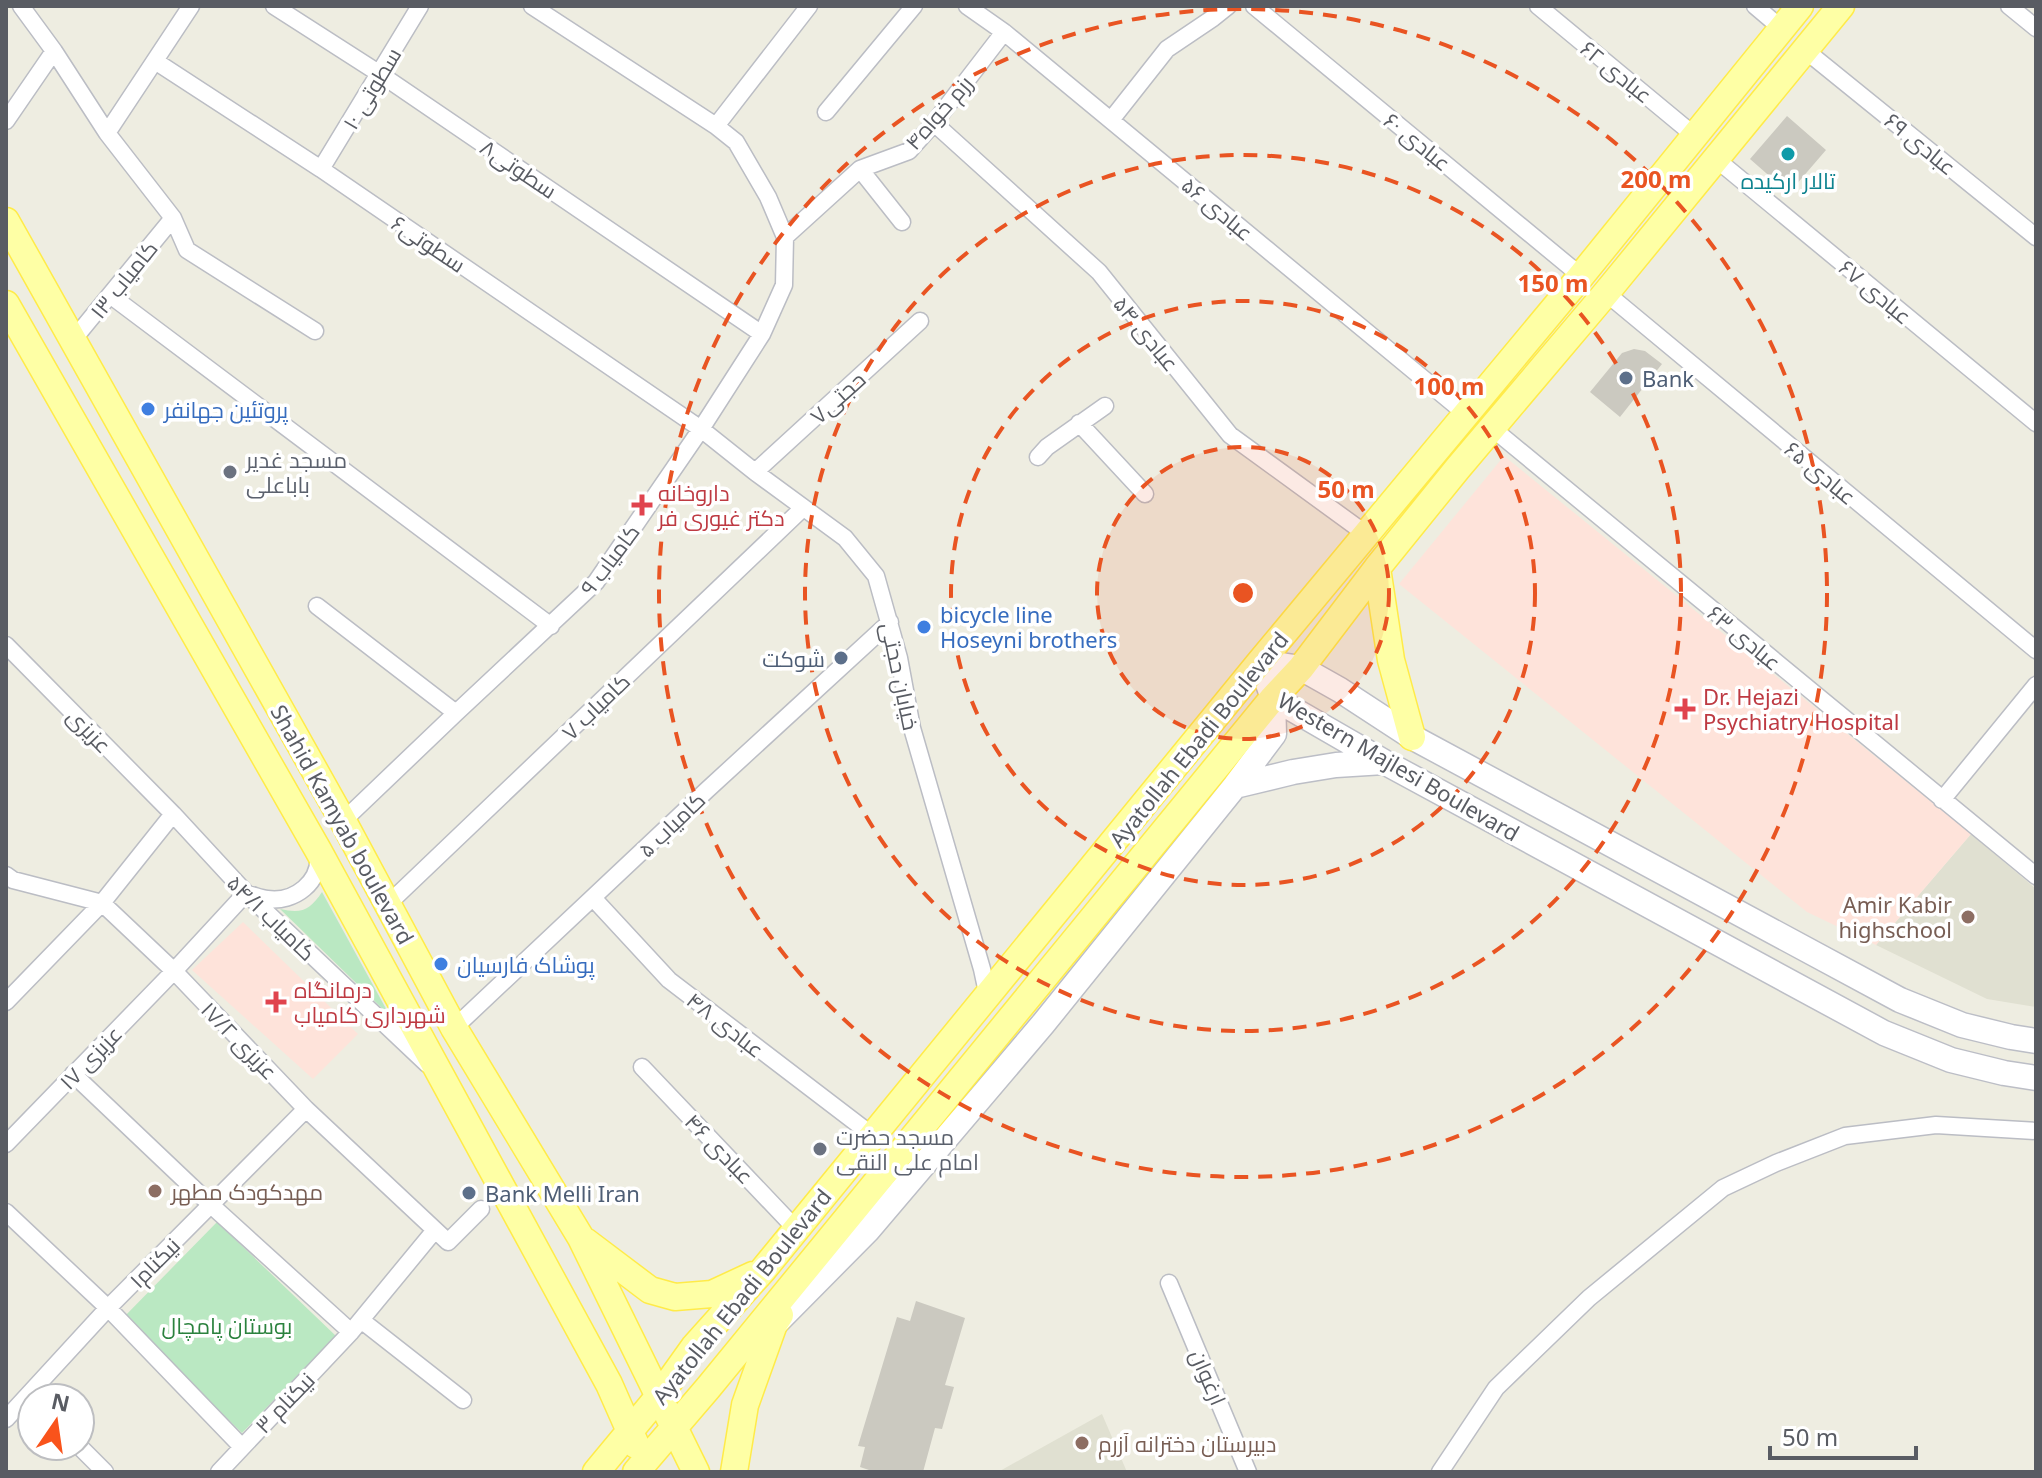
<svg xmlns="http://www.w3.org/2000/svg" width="2042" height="1478" font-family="'Noto Sans',Cairo,sans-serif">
<rect width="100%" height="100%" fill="#eeede1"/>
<path fill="#e0e0d1" d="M1971,834l65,55v118l-49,-8 -111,-54z
M1102,1414l25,58h-129z"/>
<path fill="#fee3da" d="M1504,456l467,378 -95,111 -69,-33 -408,-328z
M243,922l115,112 -45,45 -121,-109z"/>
<path fill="#bae8c2" d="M322,892l68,124 -110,-107c22,5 30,1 42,-17z
M217,1222l119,114 -94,97 -119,-115z"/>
<path fill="#cbc9c0" d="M1787,116l39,34 -37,43 -39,-34z
M1634,349l11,2 17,13 -42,53 -30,-25 32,-39z
M916,1301l49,17 -20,67 9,2 -12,42 -7,-1 -12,44h-55l1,-2 -9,-3 5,-20 -7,-1 39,-129 13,4z"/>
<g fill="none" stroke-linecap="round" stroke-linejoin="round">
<g stroke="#bbbdc4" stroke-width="19">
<path id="street" d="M21,6l33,45 53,82 66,85 14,32 128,81
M274,6l106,68 382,260
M967,6l37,26 462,382
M1254,6l327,270
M1538,6l157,130
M1755,6l26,22
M2009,6l27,22
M1805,50l231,187
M155,61l166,108 380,260 54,43 90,66 31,38 23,82 13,70 70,241 6,28
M826,112l88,-106
M1111,120l56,-71 46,-31 15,-12
M6,121l48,-70
M934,123l165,149 131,163 136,99
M716,126l93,-120
M107,133l84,-127
M1716,159l320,264
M321,169l99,-163
M860,169l42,53
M785,237l75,-68 49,-18 25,-28 70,-91
M1606,293l430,357
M110,295l441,331
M73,340l100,-122
M1079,423l66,71
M1492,428l544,448
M1038,457l9,-10 58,-41
M755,472l165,-151
M317,606l139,107
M6,645l167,169 73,79 181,171
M1942,800l94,-115
M343,821l113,-108 140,-131 105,-153 61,-95 22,-49 1,-48 -17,-40 -32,-55 -20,-16 -184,-120
M6,875l7,5 89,23 72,68 132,138 142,133 33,-33
M247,894c6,1 13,4 20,5 27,4 55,-17 51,-46
M594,899l75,81 203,155
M387,905l416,-397
M6,1002l96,-99 71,-89
M454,1028l253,-238 183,-168
M642,1067l154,162
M73,1074l138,131 140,127
M6,1144l168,-173 72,-78
M6,1212l102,96 133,138
M1169,1283l79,189
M361,1320l102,80
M6,1419l102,-111 198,-199
M79,1446l26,26
M219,1472l132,-140 84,-102
M1440,1472l56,-84 93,-90 134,-110 53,-25 69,-27 91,-11 100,6"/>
</g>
<g stroke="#bcbec6" stroke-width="27">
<path id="secondary" d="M1235,786l58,-14 43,-7 48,-3
M2036,1041l-25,-4 -49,-12 -62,-25 -488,-263 -72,-47 -39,-22 -41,-6 13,36 111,64 500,271 67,27 53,13 32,5
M769,1330l99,-100 175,-206 192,-238 39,-52 -1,-36"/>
</g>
<g stroke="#ffeb49" stroke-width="29">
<path id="primary" d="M6,221l337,600 111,207 127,210 115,234
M6,304l312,546 291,534 27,61
M1377,568l14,92 21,77
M585,1241l65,49 25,7 37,-3 41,-19
M596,1472l63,-76 35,-49 69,-77 497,-608 321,-386 219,-270
M636,1472l72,-84 565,-690 28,-30 76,-100 81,-100 148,-175 235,-287
M734,1472l11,-67 29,-81 6,-9"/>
</g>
<use href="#street" stroke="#fff" stroke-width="16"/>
<use href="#secondary" stroke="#fff" stroke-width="24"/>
<use href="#primary" stroke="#feffa5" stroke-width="26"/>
</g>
<circle cx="1243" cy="593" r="146" fill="#e95422" fill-opacity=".12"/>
<g fill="none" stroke="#e95422" stroke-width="4" stroke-dasharray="14 10">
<circle cx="1243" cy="593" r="146"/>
<circle cx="1243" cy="593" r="292"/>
<circle cx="1243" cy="593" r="438"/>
<circle cx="1243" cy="593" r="584"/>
</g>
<circle fill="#0f9aa8" stroke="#fff" stroke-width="3" cx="1788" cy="154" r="8"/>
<g fill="#5c6f8a" stroke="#fff" stroke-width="3">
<circle cx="1626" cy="378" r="8"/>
<circle cx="841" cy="658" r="8"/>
<circle cx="469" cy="1193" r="8"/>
</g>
<g fill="#3f7fe0" stroke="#fff" stroke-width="3">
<circle cx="148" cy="409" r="8"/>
<circle cx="924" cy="627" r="8"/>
<circle cx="441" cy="964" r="8"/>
</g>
<g fill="#6b7280" stroke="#fff" stroke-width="3">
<circle cx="230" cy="472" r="8"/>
<circle cx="820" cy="1149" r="8"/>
</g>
<g fill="#e0444e" stroke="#fff" stroke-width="3">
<path d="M638 493h8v8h8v8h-8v8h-8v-8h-8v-8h8z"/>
<path d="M1681 697h8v8h8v8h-8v8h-8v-8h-8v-8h8z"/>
<path d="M272 990h8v8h8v8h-8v8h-8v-8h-8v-8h8z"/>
</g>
<g fill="#8d6e63" stroke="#fff" stroke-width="3">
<circle cx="1968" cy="917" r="8"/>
<circle cx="155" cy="1191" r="8"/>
<circle cx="1082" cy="1443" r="8"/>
</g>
<g text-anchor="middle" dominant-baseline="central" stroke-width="7" stroke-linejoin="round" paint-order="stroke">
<g font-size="22" fill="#595c63" stroke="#fff">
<text transform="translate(1617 71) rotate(39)">عبادی ۶۲</text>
<text transform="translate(371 88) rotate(-59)">سطوتی ۱۰</text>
<text transform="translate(938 112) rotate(-49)">رزم خواه۴</text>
<text transform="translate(1418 141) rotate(39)">عبادی ۶۰</text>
<text transform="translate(1921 143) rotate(39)">عبادی ۶۹</text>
<text transform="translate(519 168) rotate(34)">سطوتی۸</text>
<text transform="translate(1218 208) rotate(40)">عبادی ۵۶</text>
<text transform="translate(429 243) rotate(34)">سطوتی۶</text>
<text transform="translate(123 279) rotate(-51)">کامیاب ۱۳</text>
<text transform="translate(1876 291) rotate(40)">عبادی ۶۷</text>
<text transform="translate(1147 333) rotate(51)">عبادی ۵۴</text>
<text transform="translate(837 397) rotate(-42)">حجتی۷</text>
<text transform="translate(1821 472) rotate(40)">عبادی ۶۵</text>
<text transform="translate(609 559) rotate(-53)">کامیاب ۹</text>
<text transform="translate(1745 637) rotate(40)">عبادی ۶۳</text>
<text transform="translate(901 676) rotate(78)">خیابان حجتی</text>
<text transform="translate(595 706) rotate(-44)">کامیاب ۷</text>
<text transform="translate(90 730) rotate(46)">عزیزی</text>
<text transform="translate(1198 739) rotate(-51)">Ayatollah Ebadi Boulevard</text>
<text transform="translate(1399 766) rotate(30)">Western Majlesi Boulevard</text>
<text transform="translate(343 824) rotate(61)">Shahid Kamyab boulevard</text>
<text transform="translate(671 824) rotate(-44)">کامیاب ۵</text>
<text transform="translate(272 917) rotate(44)">کامیاب ۵۴/۱</text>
<text transform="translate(726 1024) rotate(38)">عبادی ۴۸</text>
<text transform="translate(240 1040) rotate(46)">عزیزی ۱۷/۲</text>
<text transform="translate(90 1057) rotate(-46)">عزیزی ۱۷</text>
<text transform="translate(720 1148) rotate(46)">عبادی ۴۶</text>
<text transform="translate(154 1262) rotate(-45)">نیکنام۱</text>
<text transform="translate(741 1296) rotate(-51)">Ayatollah Ebadi Boulevard</text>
<text transform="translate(1209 1377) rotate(67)">ارغوان</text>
<text transform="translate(284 1402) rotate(-46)">نیکنام ۳</text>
</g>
<g font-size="22" fill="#0d838f" stroke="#fff">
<text x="1788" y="180">تالار ارکیده</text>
</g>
<g font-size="22" fill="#4e5e75" stroke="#fff" text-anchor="start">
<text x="1642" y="378">Bank</text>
<text x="825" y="658" text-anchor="end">شوكت</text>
<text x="485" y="1193">Bank Melli Iran</text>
</g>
<g font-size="22" fill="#366cbe" stroke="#fff" text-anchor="start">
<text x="164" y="409">پروتئین جهانفر</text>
<text x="940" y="614">bicycle line<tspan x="940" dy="25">Hoseyni brothers</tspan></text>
<text x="457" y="964">پوشاک فارسیان</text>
</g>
<g font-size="22" fill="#5b616d" stroke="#fff" text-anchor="start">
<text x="246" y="459">مسجد غدیر<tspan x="246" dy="25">باباعلی</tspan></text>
<text x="836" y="1136">مسجد حضرت<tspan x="836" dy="25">امام علی النقی</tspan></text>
</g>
<g font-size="22" fill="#be3a42" stroke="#fff" text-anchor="start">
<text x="658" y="492">داروخانه<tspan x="658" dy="25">دکتر غیوری فر</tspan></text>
<text x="1703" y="696">Dr. Hejazi<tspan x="1703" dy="25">Psychiatry Hospital</tspan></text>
<text x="294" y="989">درمانگاه<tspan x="294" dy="25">شهرداری کامیاب</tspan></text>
</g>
<g font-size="22" fill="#785e54" stroke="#fff" text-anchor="start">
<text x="1952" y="904" text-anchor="end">Amir Kabir<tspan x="1952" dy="25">highschool</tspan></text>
<text x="171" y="1191">مهدکودک مطهر</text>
<text x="1098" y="1443">دبیرستان دخترانه آزرم</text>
</g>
<g font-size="22" fill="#2b823e" stroke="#fff">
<text x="227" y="1325">بوستان پامچال</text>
</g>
</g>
<circle cx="1243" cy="593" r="12" fill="#e95422" stroke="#fff" stroke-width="4"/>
<g font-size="24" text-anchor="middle" font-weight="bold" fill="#e95422" stroke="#fff" stroke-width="7" stroke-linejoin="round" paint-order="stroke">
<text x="1656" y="188">200 m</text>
<text x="1553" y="292">150 m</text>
<text x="1449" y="395">100 m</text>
<text x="1346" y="498">50 m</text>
</g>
<rect width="2042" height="1478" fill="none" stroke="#595c63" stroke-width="16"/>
<g transform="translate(56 1422) rotate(13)"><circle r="38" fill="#ffffff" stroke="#bdbec1" stroke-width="2"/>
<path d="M0-6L14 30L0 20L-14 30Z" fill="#f9531b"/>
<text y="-12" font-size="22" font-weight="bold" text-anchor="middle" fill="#595c63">N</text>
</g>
<path d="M1770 1446v12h146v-12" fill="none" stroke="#595c63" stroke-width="4"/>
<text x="1782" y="1446" font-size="24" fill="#595c63" stroke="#ffffff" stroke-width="6" paint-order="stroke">50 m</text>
</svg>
